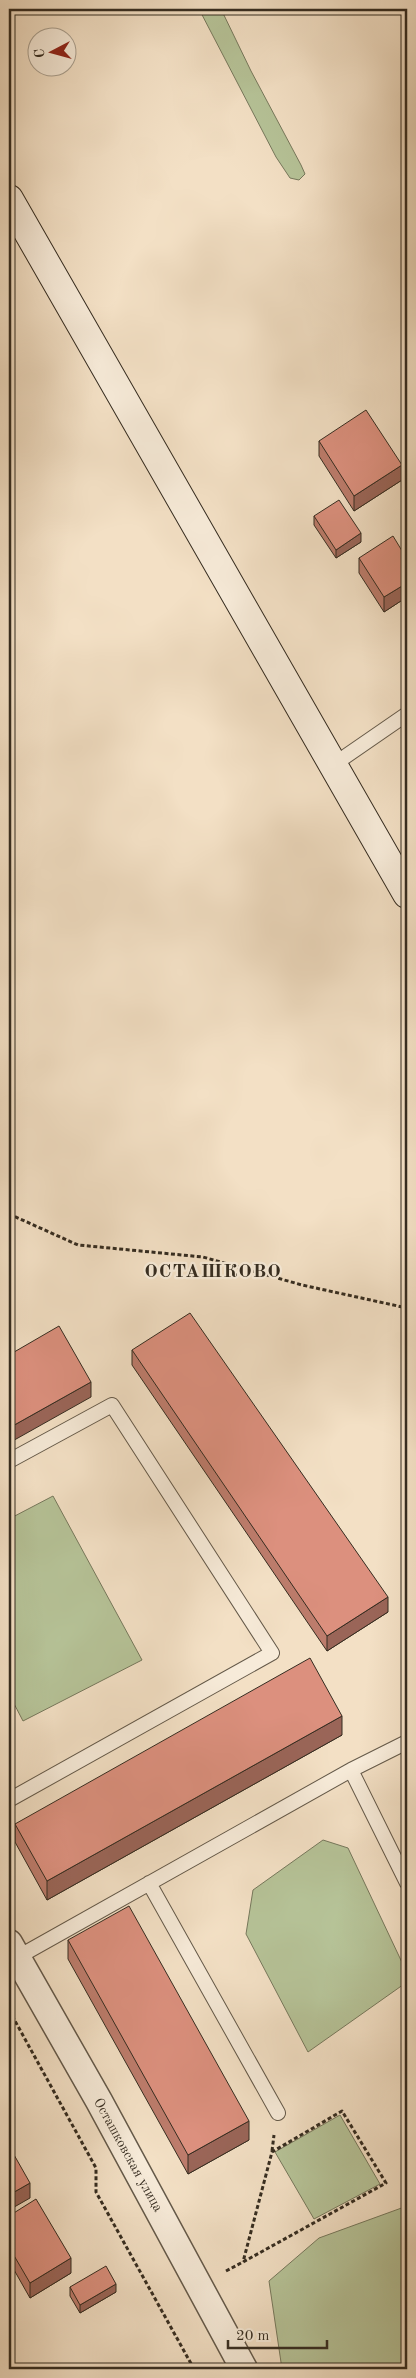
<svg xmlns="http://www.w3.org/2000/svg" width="416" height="2378" font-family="'Old Standard TT',serif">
<rect width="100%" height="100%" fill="#f3e0c5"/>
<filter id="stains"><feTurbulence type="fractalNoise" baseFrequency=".004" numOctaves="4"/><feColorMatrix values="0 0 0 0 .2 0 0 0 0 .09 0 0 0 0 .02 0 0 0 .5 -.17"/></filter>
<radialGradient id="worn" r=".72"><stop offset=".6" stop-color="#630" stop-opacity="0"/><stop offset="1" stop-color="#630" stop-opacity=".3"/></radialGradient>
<path fill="#b6c398" stroke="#76785c" d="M199,9h22l30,62 50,94 4,9 -6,6 -9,-2 -14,-21z
M53,1496l89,164 -119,61 -14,-27v-175z
M323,1840l25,8 59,125v9l-99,70 -62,-118 7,-44z
M340,2115l40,69 -66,35 -39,-67z
M407,2206v163h-125l-13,-88 50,-43z"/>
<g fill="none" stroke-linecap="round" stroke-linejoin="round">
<g stroke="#645949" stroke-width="16">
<path id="lane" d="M333,765l74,-51
M9,1461l103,-56 160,248 -263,147
M407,1742l-56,28 56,113
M149,1883l129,230
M18,1957l333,-187"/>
</g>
<g stroke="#645949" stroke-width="29">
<path id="street" d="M9,1943l90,158 145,268"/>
</g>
<g stroke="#352c20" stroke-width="30">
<path id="secondary" d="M9,199l398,695"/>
</g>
<path stroke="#352c20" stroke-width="3" stroke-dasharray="4 2.5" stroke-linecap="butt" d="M9,1214l69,31 125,12 99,28 105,23
M9,2010l87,158v24l98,177
M272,2151l2,-16
M226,2271l17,-9 143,-79 -44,-72 -70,41 -29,110"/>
<use href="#lane" stroke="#f7ebd9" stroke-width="14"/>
<use href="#street" stroke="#f7ebd9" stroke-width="26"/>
<use href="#secondary" stroke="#f7ebd9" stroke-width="28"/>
</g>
<path fill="#bd7c6c" stroke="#352c20" d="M319,441l83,39 -48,31 -35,-55z
M314,516l47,26 -25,16 -22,-33z
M359,558l48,1v38l-23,15 -25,-39z
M132,1350l256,262 -61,39 -195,-286z
M342,1735l-295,165 -32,-58v-18z
M68,1940l181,200 -61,34 -120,-215z
M9,2216l62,57 -41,25 -21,-37z
M70,2287l46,5 -36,21 -10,-17z"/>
<path fill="#9a6558" stroke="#352c20" d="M402,465v15l-48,31v-15z
M361,533v9l-25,16v-8z
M407,583v14l-23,15v-15z
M91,1382v15l-82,46v-15z
M388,1597v15l-61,39v-15z
M342,1716v19l-295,165v-19z
M249,2121v19l-61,34v-19z
M30,2183v15l-21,12v-15z
M71,2258v15l-41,25v-15z
M116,2284v8l-36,21v-8z"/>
<path fill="#dc907e" stroke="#352c20" d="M366,410l36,55 -48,31 -35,-55z
M339,500l22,33 -25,17 -22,-34z
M393,536l14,23v24l-23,14 -25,-39z
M190,1313l198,284 -61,39 -195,-286z
M59,1326l32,56 -82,46v-73z
M310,1658l32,58 -295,165 -32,-57z
M129,1906l120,215 -61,34 -120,-215z
M9,2146l21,37 -21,12z
M36,2199l35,59 -41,25 -21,-36v-31z
M106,2266l10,18 -36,21 -10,-18z"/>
<g text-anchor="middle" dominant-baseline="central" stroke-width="4.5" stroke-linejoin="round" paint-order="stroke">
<g font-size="14" fill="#352c20" stroke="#f7ebd9">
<text transform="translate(128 2155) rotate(61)">Осташковская улица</text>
</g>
<g font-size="19" font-weight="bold" letter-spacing="1" fill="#352c20" stroke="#f7ebd9">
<text x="213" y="1272">ОСТАШКОВО</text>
</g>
</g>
<rect width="416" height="2378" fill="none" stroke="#f3e0c5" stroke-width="30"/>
<rect x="10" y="10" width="396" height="2358" fill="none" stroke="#352c20" stroke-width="2.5"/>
<rect x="15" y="15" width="386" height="2348" fill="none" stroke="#352c20"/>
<g transform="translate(52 52) rotate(264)"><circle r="24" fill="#f7ebd9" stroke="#a99f8f"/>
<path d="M0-4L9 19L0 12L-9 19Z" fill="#8f2418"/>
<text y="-8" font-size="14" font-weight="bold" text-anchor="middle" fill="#352c20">С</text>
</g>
<path d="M228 2340v8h99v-8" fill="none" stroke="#352c20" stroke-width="2.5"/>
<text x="236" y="2340" font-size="15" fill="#352c20" stroke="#f7ebd9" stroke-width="4" paint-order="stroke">20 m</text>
<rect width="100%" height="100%" filter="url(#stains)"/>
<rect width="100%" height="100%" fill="url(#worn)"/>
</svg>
